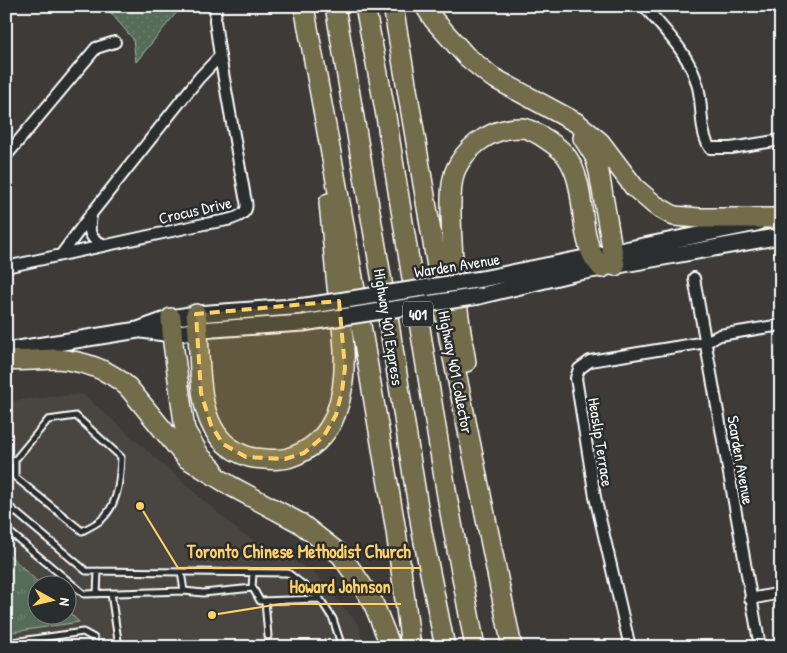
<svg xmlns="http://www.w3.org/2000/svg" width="787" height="653" font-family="'Patrick Hand',sans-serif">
<defs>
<pattern id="grass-tufts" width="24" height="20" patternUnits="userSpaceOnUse" patternTransform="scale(1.25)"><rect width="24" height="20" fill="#556c59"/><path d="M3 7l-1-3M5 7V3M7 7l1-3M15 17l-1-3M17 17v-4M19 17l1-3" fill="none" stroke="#6e8272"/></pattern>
<pattern id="park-dots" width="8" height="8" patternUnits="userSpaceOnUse" patternTransform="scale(1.25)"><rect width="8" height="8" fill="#556c59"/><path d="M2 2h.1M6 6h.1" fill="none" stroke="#6e8272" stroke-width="1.8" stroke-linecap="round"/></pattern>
</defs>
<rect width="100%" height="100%" fill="#3d3a38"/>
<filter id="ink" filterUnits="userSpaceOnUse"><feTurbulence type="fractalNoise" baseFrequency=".02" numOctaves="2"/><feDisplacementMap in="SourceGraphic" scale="10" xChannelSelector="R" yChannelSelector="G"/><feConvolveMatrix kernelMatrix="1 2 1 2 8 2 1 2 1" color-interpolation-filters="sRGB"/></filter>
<g filter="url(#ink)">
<path fill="#4a4440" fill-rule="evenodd" d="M83,394l158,139 73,39 45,53 5,22h-358v-246zM38,586h30v30h-30z"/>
<path fill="url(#grass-tufts)" stroke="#aab6ac" d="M6,552l35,33 -3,1v30h30v-5l11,11 -73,11z"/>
<path fill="url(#park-dots)" stroke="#aab6ac" d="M105,6h77l-46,56 -3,-23z"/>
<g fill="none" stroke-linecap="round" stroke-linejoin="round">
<g stroke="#fff" stroke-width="9">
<path id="lane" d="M6,462l9,-2 33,-40 28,-4 45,41c-1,20 -2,43 -16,59 -5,7 -16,11 -23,15l-67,-54v-17
M6,504l80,67 202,2 32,25
M6,529l78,65 100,-3 19,2 50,-5 7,13 60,-2 13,20 9,28
M181,572l3,19
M252,588l1,-15
M111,593l8,54
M97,594l1,-23
M265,601l3,35
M6,643l77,-11 11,6 1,9"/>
</g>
<g stroke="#fff" stroke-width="14">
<path id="street" d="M644,6c21,25 46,48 54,81 5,19 1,44 12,61h21l50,-8
M6,156l90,-108 19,-6
M91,216c-3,16 -2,24 15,29
M61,255l31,-42 107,-135 21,-22
M6,267l198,-43c10,-2 39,-4 42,-15 1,-3 0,-9 -1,-12l-25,-141 -5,-35 1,-15
M694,278l66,369
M750,599l31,-6
M630,647l-35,-150 -19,-119 3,-9 11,-8 116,-19 14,-7 61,-10"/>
</g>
<g stroke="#fff" stroke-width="19">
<path id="secondary" d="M482,279l275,-56
M479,296l95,-23 207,-37
M142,330l30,4 27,-4 104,-7
M6,351l132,-21 33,-12 25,-4 110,-8"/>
</g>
<g stroke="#fff" stroke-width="22">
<path id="highway" d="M304,6l39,213 53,312 15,116
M335,6l53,311 34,215 23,115
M365,6l20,104 62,386 28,151
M393,6l56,332 63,309
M425,6l9,14 32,36 26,21 85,46 23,19 34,45 21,18 19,11 25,2h82
M583,138l12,19 4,15 16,94
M196,314c7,41 -5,111 38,136 7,4 12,7 20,8 11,1 23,3 34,0 22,-7 40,-22 48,-45 15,-41 6,-85 1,-127 -3,-28 -5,-55 -8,-83
M171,318l2,25 12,87 15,26 13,13
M6,360c17,2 34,-1 51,-1 27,2 51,10 71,28l58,71 45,28 69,37 41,32 31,45 19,47
M466,362c-9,-49 -14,-99 -15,-148 0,-13 -1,-32 5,-45 10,-21 30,-36 52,-40 5,-1 10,-1 15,-1 12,2 38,20 44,29 20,29 11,69 26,99 2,4 6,8 9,12"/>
</g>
<use href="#lane" stroke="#2a2d2e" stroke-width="5"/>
<use href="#street" stroke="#2a2d2e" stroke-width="10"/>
<use href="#secondary" stroke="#2a2d2e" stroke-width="15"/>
<use href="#highway" stroke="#736c4b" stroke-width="19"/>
<g stroke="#fff" stroke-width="19" stroke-linecap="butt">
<path id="secondary-bridge" d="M306,306l176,-27
M303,323l176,-27"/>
</g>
<use href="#secondary-bridge" stroke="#2a2d2e" stroke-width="15"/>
</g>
</g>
<path fill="#ffd166" fill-opacity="0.2" stroke="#ffd166" stroke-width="4" stroke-dasharray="10 6" stroke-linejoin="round" d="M339,301l6,67 -3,23 -6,24 -12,21 -20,17 -19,6 -39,-2 -23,-13 -12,-19 -10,-32 -5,-79z"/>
<g text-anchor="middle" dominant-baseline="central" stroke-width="5" stroke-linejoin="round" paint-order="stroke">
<rect fill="#2a2d2e" stroke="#bfc0c0" stroke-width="1" x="403" y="301.5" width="30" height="25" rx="4"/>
<g font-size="15" font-weight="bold" fill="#fff">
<text x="418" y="314">401</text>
</g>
<g font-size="16" fill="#fff" stroke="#2a2d2e">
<text transform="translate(195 210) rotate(-13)">Crocus Drive</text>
<text transform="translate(457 265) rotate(-9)">Warden Avenue</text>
<text transform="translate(389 327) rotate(81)">Highway 401 Express</text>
<text transform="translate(456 372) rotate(79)">Highway 401 Collector</text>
<text transform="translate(601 442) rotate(81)">Heaslip Terrace</text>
<text transform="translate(741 460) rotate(80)">Scarden Avenue</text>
</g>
</g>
<path fill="none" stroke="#ffd166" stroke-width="2" d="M140 506L178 568H421M212 615L280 604H401"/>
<g fill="#ffd166" stroke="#2a2d2e" stroke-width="2">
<circle cx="140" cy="506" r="5"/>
<circle cx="212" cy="615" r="5"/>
</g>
<g font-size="18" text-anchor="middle" font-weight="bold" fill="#ffd166" stroke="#2a2d2e" stroke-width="5" stroke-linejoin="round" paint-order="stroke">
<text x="299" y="558">Toronto Chinese Methodist Church</text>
<text x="340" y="593">Howard Johnson</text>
</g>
<rect width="787" height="653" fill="none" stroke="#2a2d2e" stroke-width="25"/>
<rect x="12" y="12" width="762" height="628" fill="none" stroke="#fff" stroke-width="2" filter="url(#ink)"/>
<g transform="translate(52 600) rotate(98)"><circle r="24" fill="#2a2d2e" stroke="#7f8182"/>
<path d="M0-4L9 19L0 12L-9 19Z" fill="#ffd166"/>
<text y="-8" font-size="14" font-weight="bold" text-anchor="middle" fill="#ffffff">N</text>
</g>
</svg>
